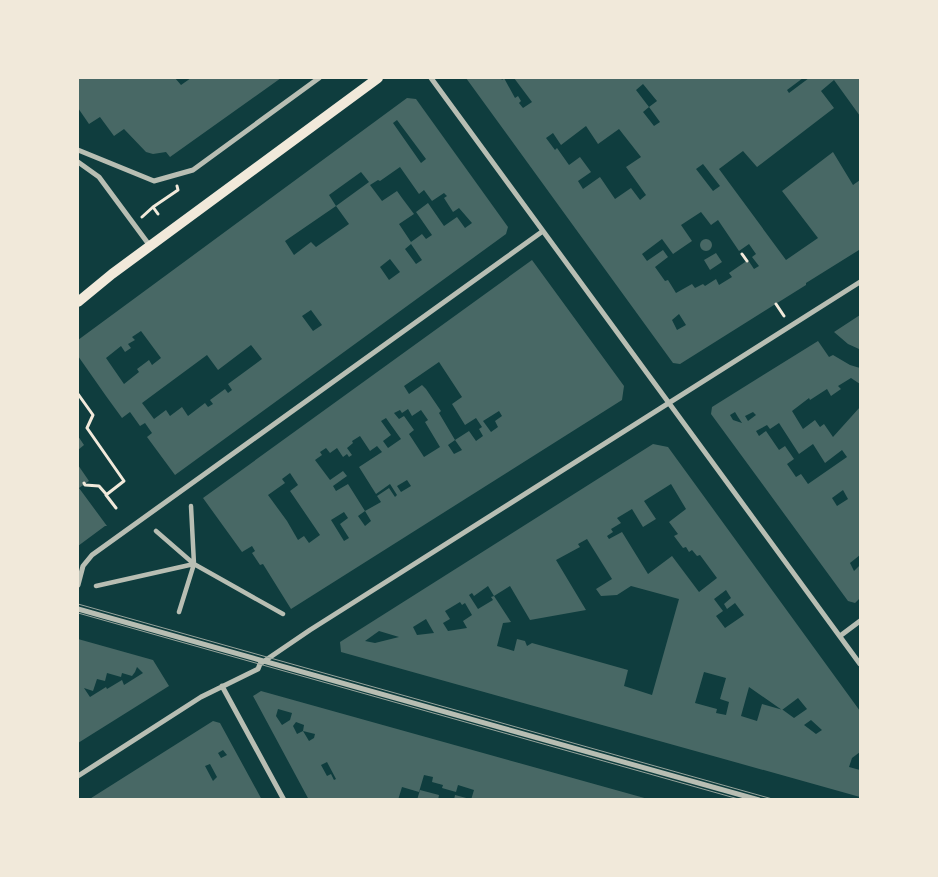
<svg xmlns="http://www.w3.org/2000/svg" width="938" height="877" font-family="Overpass,sans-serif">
<rect width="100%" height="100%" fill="#0f3d3e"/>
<path fill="#486865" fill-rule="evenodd" d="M78,78h97l6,7 10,-7h90l-111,79 -4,-5 -13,2 -7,-2 -22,-23 -10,7 -14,-19 -11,7 -11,-16z
M466,78h35l1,2 2,-2 11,20 3,-2 3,5 -2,2 4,5 9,-6 -18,-24h289l-16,12 2,3 20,-15h51v38l-26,-36 -13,11 13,17 -77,59 -14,-16 -24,18 67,91 32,-22 -36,-47 51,-39 20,33 7,-5v72l-1,-2 -53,33v2l-126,79 -7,-1zM643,84l14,17 -8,6 -13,-17zM649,107l11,15 -6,4 -11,-14zM586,126l12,18 21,-15 22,28 -15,10 20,28 -6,5 -9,-12 -16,11 -15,-22 -17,12 -5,-8 13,-9 -11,-15 -11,8 -12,-17 -2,2 -9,-12 7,-5 8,12zM703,164l17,22 -7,5 -17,-22zM701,212l10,13 7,-5 21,31 10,-7 7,10 -4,3 7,9 -5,3 -6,-9 -19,13 3,4 -13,8 -3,-6 -11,7 -2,-2 -8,4 -3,-4 -16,9 -8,-13 -3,1 -10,-14 13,-10 -5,-7 -16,11 -5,-7 20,-15 11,15 19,-13 -11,-16zM679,314l7,11 -9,5 -5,-10z
M407,98l9,1 92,128 -2,7 -331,241 -28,-38 5,-4 -7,-10 -5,3 -10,-14 -8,6 -16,-22 -28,-40v-16zM397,120l29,39 -5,4 -28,-40zM400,167l19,27 5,-4 8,11 12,-8 3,3 -3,2 9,14 6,-4 13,15 -7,5 -8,-11 -13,9 -16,-23 -12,9 16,23 -6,4 -4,-5 -11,8 -12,-18 15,-10 -12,-16 -5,-7 -15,10 -12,-16 8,-5 2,1zM361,172l8,10 -33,24 13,18 -33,23 -5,-5 -17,13 -9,-14 51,-35 -7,-11zM411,244l11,16 -6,4 -11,-15zM390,259l10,13 -11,8 -9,-13zM311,310l11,15 -9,6 -11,-15zM141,331l20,27 -9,7 -3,-5 -12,9 2,3 -15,12 -18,-26 15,-12 4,6 6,-4 -3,-4 7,-4 -3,-3zM251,345l11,14 -34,25 4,6 -4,3 -3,-4 -15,11 3,4 -5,3 -3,-4 -17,13 -6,-9 -12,9 -4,-6 -12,9 -12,-16 65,-48 11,15z
M700 245a6 6 0 1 1 12 0a6 6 0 1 1-12 0Z
M716,253l6,9 -12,8 -6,-10z
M532,260l92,126 -2,14 -331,209 -28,-45 -3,1 -8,-12 3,-2 -3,-5 -10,6 -39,-54zM439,362l23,35 -10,7 13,21 11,-7 6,9 -3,2 4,7 -7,5 -7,-10 -14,9 7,10 -8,4 -6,-9 7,-5 -16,-27 2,-2 -15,-22 -4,-4 -13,9 -5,-8zM408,409l4,7 9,-6 7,10 -3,2 15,25 -16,10 -15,-23 5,-4 -10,-14 -5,3 -5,-6 6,-3 2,3zM499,411l3,5 -7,5 3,6 -7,5 -8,-11zM386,418l15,21 -13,9 -5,-7 8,-6 -10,-14zM360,436l10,15 7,-5 5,6 -23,15 17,27 14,-10 7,11 -2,2 -6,-9 -12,8 4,6 -16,9 6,10 -6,5 -7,-10 7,-5 -17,-27 -12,7 -3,-5 14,-10 -4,-5 -13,9 -15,-20 7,-5 -2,-3 6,-4 4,5 7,-5 6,9 4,-3 2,3 3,-2 -5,-7 6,-5 -1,-2zM290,473l8,12 -8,6 30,44 -11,8 -5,-7 -6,4 -11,-19 -19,-26 17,-12 -3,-4zM407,480l4,6 -10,6 -4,-6zM344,512l4,6 -8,6 9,14 -5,3 -13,-21z
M860,315v33l-1,1 -11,-5 -14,-12z
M818,341l11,16 4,-2 17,10 10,3v16l-9,-6 -13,8 3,3 -10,7 -4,-7 -17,11 -1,-2 -17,13 11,18 12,-9 5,7 4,-3 9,13 27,-30v148l-10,8 4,8 6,-6v33l-5,5 -7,-2 -137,-187 1,-7zM735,412l3,5 4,6 -9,-3 -3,-5zM753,412l3,3 -8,6 -3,-5zM779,423l20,31 14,-10 12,19 17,-13 5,7 -39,27 -7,-10 -5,3 -9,-13 7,-5 -9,-13 -6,4 -13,-19 -7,5 -3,-5 11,-6 3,4zM843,490l5,9 -11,7 -5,-8z
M78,436l6,9 -6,5z
M653,444l15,3 192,264v41l-8,6 -3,9 11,3v27l-519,-145 -1,-10zM671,484l15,25 -17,13 9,12 -4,2 9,12 3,-1 3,5 3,-2 5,6 3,-1 17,23 -18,14 -27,-36 -24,18 -26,-42 -13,7 -2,-3 6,-4 -2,-3 10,-6 -4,-5 15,-9 11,18 13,-8 -12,-18zM587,539l25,40 -16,10 5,7 16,-1 14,-9 48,13 -27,96 -28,-9 4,-16 -96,-27 -5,3 -2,-5 -8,-2 -3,12 -17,-5 6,-23 8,-1 -17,-26 -3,1 2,3 -15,9 -9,-14 3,-2 2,3 14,-10 6,10 16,-10 20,34 56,-10 -30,-50 24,-13 -2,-3zM726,590l5,8 -7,6 3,5 8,-6 9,12 -19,13 -9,-12 7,-5 -9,-12zM460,602l2,3 3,-2 7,12 -9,6 4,7 -19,3 -5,-8 7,-4 -5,-8zM426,619l8,14 -17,2 -4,-8zM379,631l20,6 -24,6 -10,-2zM704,672l22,6 -6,21 9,3 -3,13 -10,-2 1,-4 -22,-6zM749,687l33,23 16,-12 9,11 -13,9 -11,-8 -21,-6 -5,17 -16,-5zM811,720l11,10 -6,4 -12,-9z
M78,465l11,16 -10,7 28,38h-2l-27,20z
M78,639l75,21 16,26 -91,57zM137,667l6,6 -19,12 -2,-5 -15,9 -1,-2 -16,10 -6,-9 9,3 4,-12 8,2 2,-8 14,4 1,-4 10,3 3,-4z
M261,691l387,108v1h-177l3,-10 -16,-5 -2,7 -14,-4 1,-3 -11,-3 1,-5 -9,-2 -5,17 -17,-5 -4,13h-89l-56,-104zM278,709l14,4 -2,7 -8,5 -6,-9zM296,722l8,3 -1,6 12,3 -1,4 -5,3 -6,-10 -6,3 -4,-8zM327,762l9,17 -2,1 -3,-6 -4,2 -6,-11z
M213,721l7,2 42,77h-174zM223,750l4,5 -6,3 -3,-5zM210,764l7,13 -4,4 -8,-15z
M420,790l19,5 -1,5h-21z
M455,795l15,4v1h-16z"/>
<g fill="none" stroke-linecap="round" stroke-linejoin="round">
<path stroke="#f1e9da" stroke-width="3" d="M153,207l25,-17 -1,-4
M142,217l11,-10 5,7
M742,254l5,7
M776,304l8,12
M78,394l15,21 -6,13 37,53 -18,14 10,13
M84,483l1,2 14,1 7,8"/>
<path stroke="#b8beb3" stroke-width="4.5" d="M156,531l38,33 -15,48
M194,564l89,50
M96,586l98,-22 -3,-58"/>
<path stroke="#b8beb3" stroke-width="5" d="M431,78l429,586
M78,150l76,31 39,-11 126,-92
M78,162l21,15 51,69
M78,585l5,-19 9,-11 451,-324
M78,609l681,191
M840,636l20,-15
M222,686l62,114
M78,776l123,-79 57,-28 2,-5 50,-34 550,-348"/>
<path stroke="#f1e9da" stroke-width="10" d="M78,302l34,-28 266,-196"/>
<path stroke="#97a49c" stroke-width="1" d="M78,604l698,196
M78,613l664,187"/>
</g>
<rect width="938" height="877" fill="none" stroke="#f1e9da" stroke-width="158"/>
</svg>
